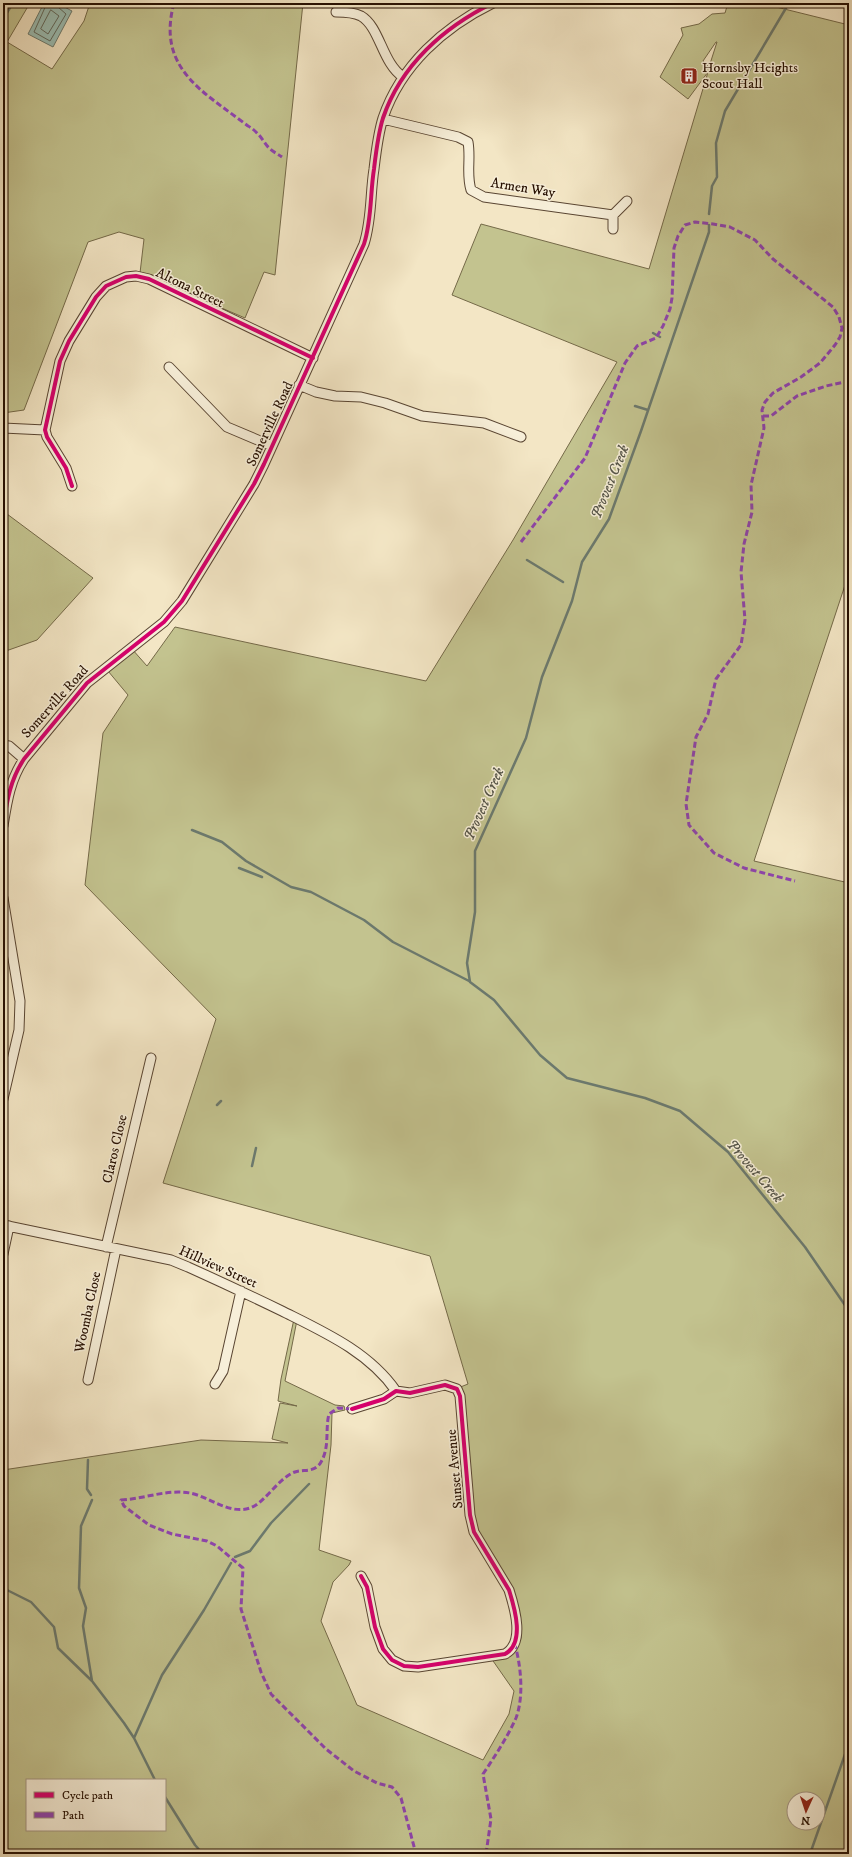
<svg xmlns="http://www.w3.org/2000/svg" width="852" height="1857" font-family="'IM FELL DW Pica',serif">
<rect width="100%" height="100%" fill="#f3e6c5"/>
<filter id="stains"><feTurbulence type="fractalNoise" baseFrequency=".005" numOctaves="4"/><feColorMatrix values="0 0 0 0 .2 0 0 0 0 .09 0 0 0 0 .02 0 0 0 .5 -.17"/></filter>
<radialGradient id="worn" r=".72"><stop offset=".6" stop-color="#630" stop-opacity="0"/><stop offset="1" stop-color="#630" stop-opacity=".3"/></radialGradient>
<path fill="#c3c38f" stroke="#746948" fill-rule="evenodd" d="M3,3h27l-23,39 45,27 32,-48 6,-18h213l-28,272 -11,-3 -19,46 -105,-45 4,-34 -25,-7 -31,10 -64,168 -21,3z
M728,3h32l89,22v548l-95,288 95,22v971h-846v-384l198,-30 87,3 -16,-4 8,-36 17,3 -19,-5 3,-22 13,-60 3,1 -12,61 50,24 9,1 1,4 -13,3 -1,32 -12,105 32,11 -2,4 -16,17 -12,39 36,84 126,55 26,-46 5,-23 -23,-33 23,-10 7,-10v-8l-5,-30 -44,-79 -14,-133 10,-4 -38,-128 -267,-73 53,-164 -131,-134 18,-152 25,-38 -20,-24 24,-22 15,17 28,-39 251,54 87,-141 104,-178 -165,-67 29,-71 168,45 59,-197 -20,27 -28,-22 23,-42 -2,-7 18,-4 13,-10 13,-1zM716,42h1l-8,25 -6,-6zM27,1780h138v50h-138zM794,1799h24v24h-24z
M3,511l90,67 -56,62 -34,12z"/>
<path fill="#9bbfb5" stroke="#6c796d" d="M44,3h13l15,8 -19,36 -25,-13z"/>
<g fill="none" stroke-linecap="round" stroke-linejoin="round">
<path stroke="#60675b" stroke-width="1" d="M47,3l-13,29 16,9 16,-27 -8,-7 -2,-4
M51,10l8,6 -11,18 -7,-5z"/>
<path stroke="#6c796d" stroke-width="2.5" d="M3,19l10,-16
M709,214l3,-28 5,-9 -1,-34 9,-32 64,-108
M709,225v7l-68,199 -32,88 -27,43 -10,39 -30,76 -16,61 -51,113v61l-8,51 3,19 24,18 46,55 27,23 78,20 35,13 48,41 77,95 44,64
M653,333l7,4
M635,406l13,4
M527,560l36,22
M192,830l30,12 24,19 45,26 20,5 53,28 29,22 76,39
M239,868l23,9
M217,1105l4,-4
M252,1166l4,-18
M88,1460l-1,29 4,6
M235,1557l15,-6 21,-28 38,-39
M3,1588l28,14 23,25 4,21 34,33 32,42 10,15 21,42
M92,1681l-9,-55 3,-18 -7,-20 2,-62 11,-26
M134,1738l28,-63 42,-65 27,-47
M165,1797l30,48 8,9
M810,1854l39,-111"/>
<g stroke="#594532" stroke-width="11">
<path id="minor" d="M336,12c8,0 17,0 25,4 19,11 21,47 42,61
M383,119l75,18 10,5c3,17 -2,32 3,48l13,7 129,18 14,-14
M613,215v14
M169,367l58,60 45,19
M299,385l17,7 19,4 26,1 24,6 37,13 62,7 37,14
M3,428l42,2
M72,486l-6,-18 -19,-31 -2,-7 15,-69 9,-20 27,-44 10,-11 20,-9 10,-1 13,3 164,79
M3,745l6,1 15,13
M3,826c4,-25 7,-46 21,-67l63,-76 77,-61 18,-21 72,-117 10,-20 100,-220c8,-25 6,-50 10,-75 2,-17 4,-35 9,-51 18,-53 61,-91 110,-115
M3,898l17,103 -1,29 -16,69
M3,1225l168,35 17,7c31,14 63,29 94,44 42,21 87,41 114,80
M106,1247l45,-189
M3,1254l6,-28
M88,1380l28,-131
M215,1384l8,-13 18,-80
M352,1409l32,-10 12,-8 14,2 35,-8 12,4 3,7 10,119 4,17 35,58c6,19 16,53 -4,64l-87,13 -14,-1 -12,-6 -9,-11 -8,-22 -8,-40 -6,-11"/>
</g>
<use href="#minor" stroke="#f7efd9" stroke-width="9"/>
<path stroke="#8e44ad" stroke-width="3" stroke-dasharray="6 3" stroke-linecap="butt" d="M174,3c-18,66 30,89 74,123 4,2 7,5 10,8 4,4 7,10 11,14 4,4 9,6 13,9
M763,416h8l26,-20 29,-10 23,-5
M521,542l64,-84 40,-95 12,-17 19,-8 7,-12 7,-17 2,-11 2,-50 4,-12 7,-11 10,-3 18,2 17,3 25,13 18,19 60,48 6,10 3,11 -2,9 -5,8 -15,18 -19,14 -28,16 -8,9 -3,8 2,18 -13,57 1,27 -8,32 -3,28 4,48 -4,25 -25,34 -8,35 -12,23 -10,67 3,21 25,28 30,15 51,13
M352,1409l-14,-1 -9,6c-4,15 1,33 -8,48 -6,11 -17,7 -26,10 -17,6 -30,31 -45,36 -21,7 -40,-11 -60,-15 -24,-4 -46,6 -69,7l3,6 25,19 23,9 35,7 10,5 26,22 -2,41 20,63 10,22 55,55 28,22 23,12 15,4 9,11 15,56
M486,1854l5,-35 -8,-45c12,-18 24,-36 33,-56 8,-21 5,-52 -1,-73"/>
<g stroke="#f7efd9" stroke-width="6">
<path id="cycleway" d="M72,486l-6,-18 -19,-31 -2,-7 15,-69 9,-20 27,-44 10,-11 20,-9 10,-1 13,3 164,79
M3,826c4,-25 7,-46 21,-67l63,-76 77,-61 18,-21 72,-117 10,-20 100,-220c8,-25 6,-50 10,-75 2,-17 4,-35 9,-51 18,-53 61,-91 110,-115
M352,1409l32,-10 12,-8 14,2 35,-8 12,4 3,7 10,119 4,17 35,58c6,19 16,53 -4,64l-87,13 -14,-1 -12,-6 -9,-11 -8,-22 -8,-40 -6,-11"/>
</g>
<use href="#cycleway" stroke="#d6006c" stroke-width="4"/>
</g>
<defs>
<g id="building-square" transform="scale(0.9)"><rect x="-9" y="-9" width="18" height="18" rx="4" fill="#8f2418" stroke="#f7efd9"/><path d="M-4-6H4V6H1V3H-1V6H-4ZM-2.5-4.3h1.7v1.8h-1.7ZM.8-4.3h1.7v1.8H.8ZM-2.5-1h1.7V.8h-1.7ZM.8-1h1.7V.8H.8Z" fill="#fff"/></g>
</defs>
<g fill-rule="evenodd">
<use href="#building-square" x="689" y="76"/>
</g>
<g text-anchor="middle" dominant-baseline="central" stroke-width="3" stroke-linejoin="round" paint-order="stroke">
<g font-size="14" fill="#260f01" stroke="#f7efd9" text-anchor="start">
<text x="702" y="68">Hornsby Heights<tspan x="702" dy="16">Scout Hall</tspan></text>
</g>
<g font-size="14" fill="#260f01" stroke="#f7efd9">
<text transform="translate(523 188) rotate(9)">Armen Way</text>
<text transform="translate(190 288) rotate(26)">Altona Street</text>
<text transform="translate(270 424) rotate(-65)">Somerville Road</text>
<text transform="translate(55 702) rotate(-48)">Somerville Road</text>
<text transform="translate(115 1149) rotate(-77)">Claros Close</text>
<text transform="translate(218 1267) rotate(24)">Hillview Street</text>
<text transform="translate(88 1312) rotate(-78)">Woomba Close</text>
<text transform="translate(455 1469) rotate(-95)">Sunset Avenue</text>
</g>
<g font-size="15" font-style="italic" fill="#555549" stroke="#f7efd9">
<text transform="translate(610 482) rotate(-68)">Provest Creek</text>
<text transform="translate(484 804) rotate(-66)">Provest Creek</text>
<text transform="translate(755 1171) rotate(49)">Provest Creek</text>
</g>
</g>
<rect width="852" height="1857" fill="none" stroke="#f3e6c5" stroke-width="16"/>
<rect x="4" y="4" width="844" height="1849" fill="none" stroke="#260f01" stroke-width="2"/>
<rect x="8" y="8" width="836" height="1841" fill="none" stroke="#260f01"/>
<rect x="26" y="1779" width="140" height="52" fill="#f7efd9" stroke="#a39583"/>
<rect x="34" y="1792" width="20" height="6" fill="#d6006c" stroke="#a39583"/>
<text x="62" y="1799" font-size="12" fill="#260f01">Cycle path</text>
<rect x="34" y="1812" width="20" height="6" fill="#8e44ad" stroke="#a39583"/>
<text x="62" y="1819" font-size="12" fill="#260f01">Path</text>
<g transform="translate(806 1811) rotate(183)"><circle r="19" fill="#f7efd9" stroke="#a39583"/>
<path d="M0-3L7 15L0 10L-7 15Z" fill="#8f2418"/>
<text y="-6" font-size="11" font-weight="bold" text-anchor="middle" fill="#260f01">N</text>
</g>
<rect width="100%" height="100%" filter="url(#stains)"/>
<rect width="100%" height="100%" fill="url(#worn)"/>
</svg>
